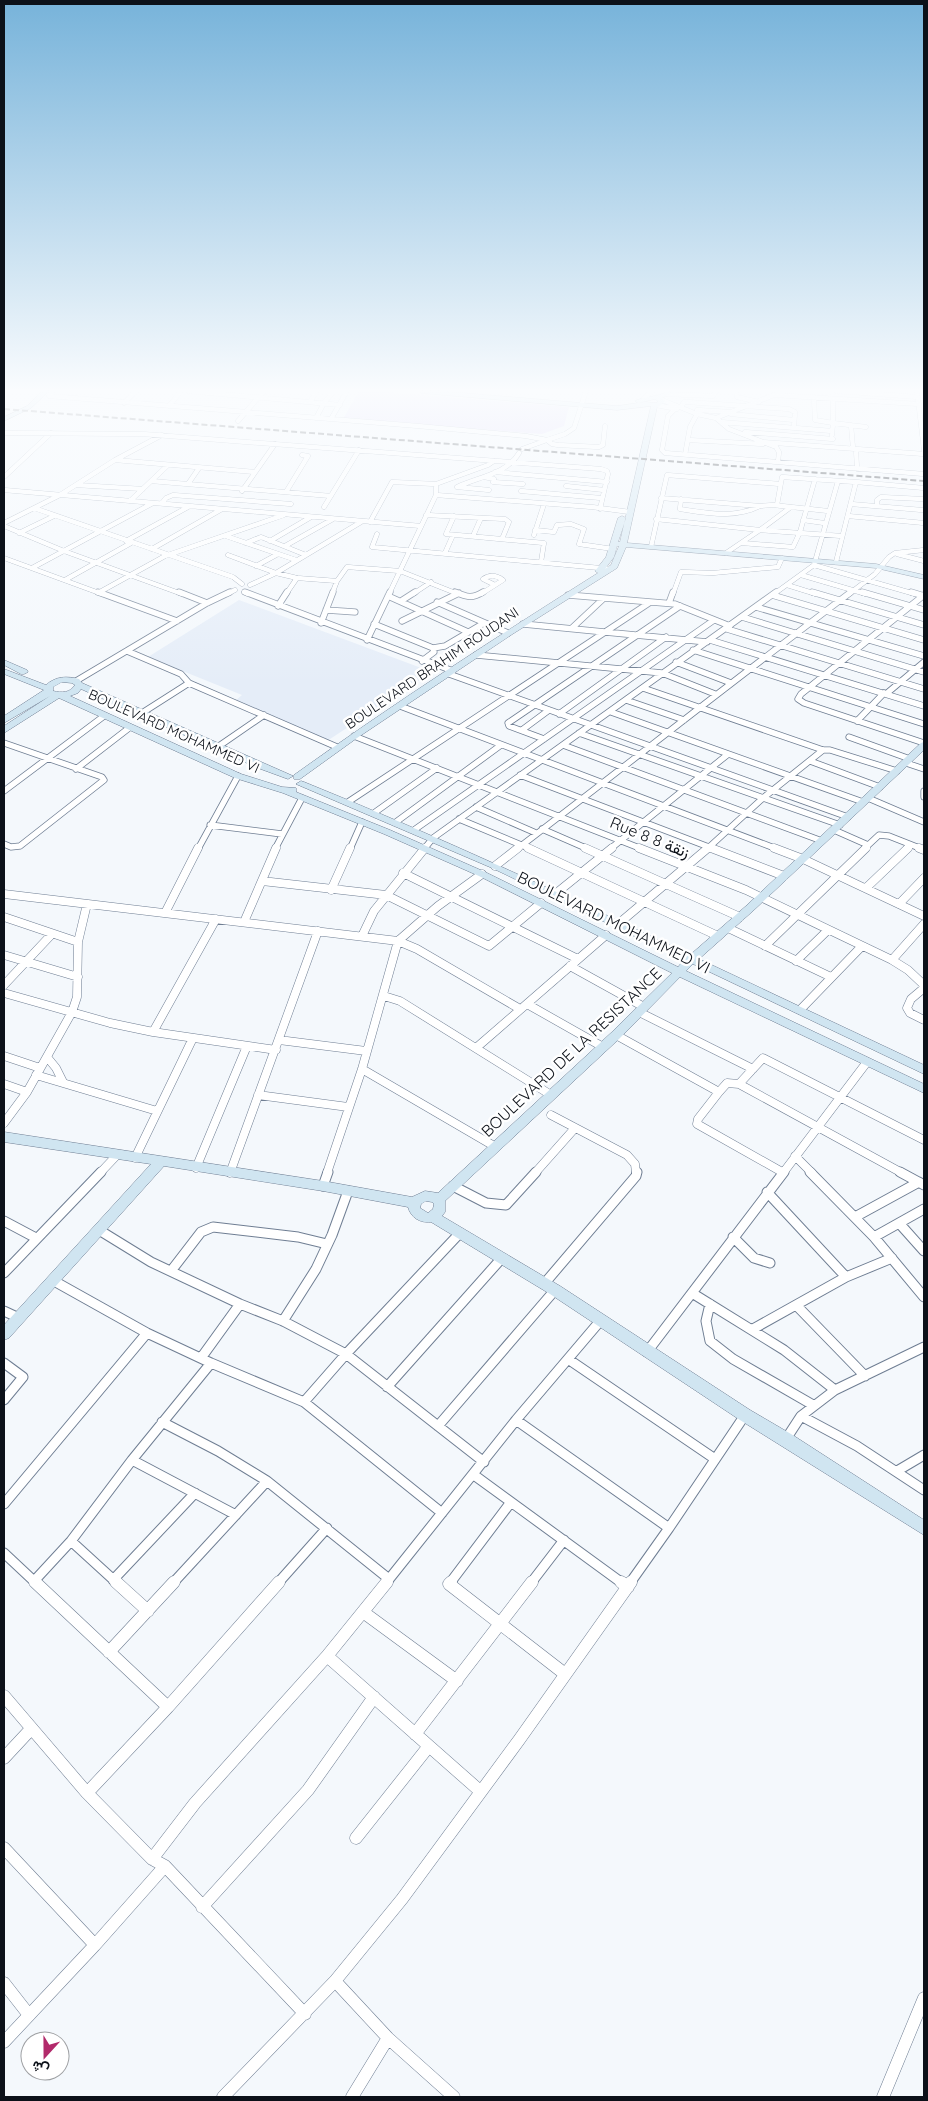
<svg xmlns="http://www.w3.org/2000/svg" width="928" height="2101" font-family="Quicksand,Vazirmatn,sans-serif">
<rect width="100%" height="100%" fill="#f4f8fc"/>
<path fill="#e5edf8" d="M239,600l193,72 -105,69 -92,-40 7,-6 -94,-38z"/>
<path fill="#e0d7f9" d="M359,391h15l195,16 -5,19 -22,8 -199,-15z"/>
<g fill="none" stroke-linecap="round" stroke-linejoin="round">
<g stroke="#6f7e93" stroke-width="5">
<path id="street-far4" d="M53,391l-4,5 369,30 108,10 21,4 18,-6 9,-6 12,-37
M188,391l152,14
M736,391l1,6 22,5
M836,391l82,6
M917,391l7,59
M666,394l47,2 3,-5
M775,395l144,9
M644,398l8,-7
M814,398l1,22 18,3 -1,12
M833,399v24l33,4
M662,400l35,14 19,4 13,11 47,18 3,5 -1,10
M310,402l7,-11
M124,403l12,-12
M656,405l21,4
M169,406l12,-15
M681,407l3,-5h3l102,7 6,3 -1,16
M675,409l-7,7 -6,34 3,3 259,21
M697,410l34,2
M731,414l63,6
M316,418l8,-15 10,-12
M716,418l63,-25
M331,419l16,-28
M238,421l26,-30
M721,422l111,9
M851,425l2,23
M745,432l88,7
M4,433l139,1 458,35 6,2 1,3 -8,35
M688,440l75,4
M762,442l162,12
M522,449l25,-9 5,4 6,1 41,2 4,-2 2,-19
M856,449l1,20
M685,455l5,-28 7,-13
M115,460l140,12
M495,472l112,10
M4,477l47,-44
M484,477l10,2 -1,3 30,2
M151,481l180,15
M188,484l11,-16
M76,485l67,4
M566,486l38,4
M457,487c21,-10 50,-13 62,-34
M457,487l32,3
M4,490l417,36
M242,491l33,-47
M521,491l80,7
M286,492l22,-36 -6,-1
M436,495l156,12 38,5
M661,498l99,8 13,-1 55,6
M681,499l-1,10c27,4 54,10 80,-3
M130,501l38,-36
M162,503l4,-5 7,-3 118,9
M851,504l71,6
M777,505l5,-28 74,5
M877,506v-6l4,-3 41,2
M324,507l35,-57
M34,508l199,69 9,7
M426,515l79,4 4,3 -7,17
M454,516l-8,18 98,9 -3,19
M848,516l76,7
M656,519l104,11 31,-23
M803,520l21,3
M370,522l22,-40 44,2
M4,523l56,-28 55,-35 47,-25
M4,526l60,25 118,43
M535,530l19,2 3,-7 14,-1 13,5 -5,15 34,5
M19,533l35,-17
M377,534l-5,13 239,22
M534,535l10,-31
M226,536l70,24
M473,536l8,-18
M126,541l62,-34
M270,541l41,-24
M246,543l15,-6 45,18
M742,543l51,4 7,-15 15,-53
M285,546l48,-27
M651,547l16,-72 113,9
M152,549l70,-40
M445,553l8,-18
M726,553l34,-23 82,6
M897,554l27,7
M228,555l48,18 21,5 40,3 10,-14 53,4 58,23
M4,558l98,36
M836,562l20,-80 68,6
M814,565l101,29
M256,566l22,-12
M32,568l121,-65
M801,575l65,19
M65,580l66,-37
M250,585l26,-12 85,-51
M787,585l29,9
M244,592l4,2
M98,593l67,-37 119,-41
M227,594l8,-4
M286,594l11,-16
M332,594l5,-13
M389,594l47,-99v-11l52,-19 6,-4
M413,594l18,-12
M481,594l22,-14c-7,-5 -13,-6 -20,-1l12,6
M673,594l8,-22 32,1 65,-6 4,-9
M774,594l40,-29 24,-84
M849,594l26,-20 14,-17 6,-4 29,-3"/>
</g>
<g stroke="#6f7e93" stroke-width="7">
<path id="street-far3" d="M98,592l79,29
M179,592l28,11
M245,592l208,79
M455,592c12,5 17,7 28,0
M812,592l112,33
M862,592l62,18
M911,592l13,4
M568,595l107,9 55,22
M772,595l152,45
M924,595l-123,99 -3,5 6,4 120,40
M388,596l80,36
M401,601l14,-9
M437,602l71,31
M669,603l4,-11
M278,606l9,-14
M756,607l168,49
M326,610l29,2
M742,617l182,55
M402,621l57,-28
M321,623l12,-31
M374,624l59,24 1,4 -12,9
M523,624l184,18
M572,628l31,-29
M727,629l197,60
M367,640l23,-48
M710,640l214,66
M433,648l12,-2 39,-23
M693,650l231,74
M127,651l54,23 8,9 148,64
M476,655l186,18 53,21
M676,662l55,21
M449,674l399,143
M76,681l131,-78 23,-11
M643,688l180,62h7l67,21
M886,694l38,-32
M626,700l58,20
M400,706l377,143
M611,712l252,90
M142,713l47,-30
M559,714l107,-77
M857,721l27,-28
M522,730l27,-20
M579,733l261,92
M354,736l288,113
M849,737l61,22
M544,739l-35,-13 -1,-3 172,-117
M4,743l98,34 2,3 -84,66 -9,1 -7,-3
M563,745l259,96
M219,746l45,-31
M810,761l70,26
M906,763l18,6
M76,769l53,-41
M520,775l194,74
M4,791l100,-75
M924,791v6
M868,798l56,24
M348,802l301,-199
M476,807l60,26
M374,813l63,-45
M459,819l72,30
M396,822l105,-77
M210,825l72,9
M542,829l46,20
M414,830l300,-210
M834,830l34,15
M198,849l40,-73
M275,849l27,-51
M350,849l12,-27
M424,849l9,-11 343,-246
M517,849c111,-85 221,-172 334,-257
M610,849l117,-94
M707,849l56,-51 60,-48
M864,849l15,-14 10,1 33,13
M906,849l5,-4"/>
</g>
<g stroke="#6f7e93" stroke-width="9">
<path id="street-far2" d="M528,848l190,88
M585,848l155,69
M639,848l107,42 146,70 16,10 16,15
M711,848l73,28
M774,848l29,11 121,57
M919,848l5,2
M495,866l23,-18
M403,873l175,86
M262,881l124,14 103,51 52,-43
M866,888l42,-40
M331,890l19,-42
M4,894l394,47 19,8 103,60
M554,895l58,-47
M899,904l25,-26
M165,913l33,-65
M4,917l74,25
M216,919l-63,113 123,18
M244,922l32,-74
M617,925l91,-77
M728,928l103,49
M362,936l12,-25 51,-63
M765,946l101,-98
M4,955l74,22
M892,960l32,-36
M796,961l32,-31
M570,966l74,41
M4,985l47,-50
M924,988l-13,11 -4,9 3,5 14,7
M4,993l106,30 43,9
M384,996l16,5 151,94
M527,1004l76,43
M800,1010l62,-64
M639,1012l114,57
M616,1035l103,57 -21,27 -1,5 85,48
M279,1040l87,11
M476,1048l130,-113
M4,1056l36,12
M47,1057l9,11 7,14
M362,1069l132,77
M36,1075l121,36
M4,1084l23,8
M719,1092l8,-9 12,1
M258,1095l90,12
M551,1115l76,40 8,9 1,9
M4,1123l23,-31 45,-80 5,-15 1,-55 9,-38
M795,1156l17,17
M135,1158l58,-120
M196,1168l51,-122
M100,1173l17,-18
M230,1173l88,-242
M327,1173l35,-104 36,-128 40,-35 44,-32
M535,1173l40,-45
M783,1173l84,-111
M902,1173l-163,-89 24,-26 161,82"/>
</g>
<g stroke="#6f7e93" stroke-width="11">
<path id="street-far1" d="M810,1172l64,65 50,60
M900,1172l24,13
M323,1186l5,-14
M453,1186l33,17 20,2 30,-33
M767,1192l79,85
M855,1217l64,-35
M4,1221l32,17
M899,1223l25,28
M99,1230l52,32 89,42 43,17 63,33 138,108
M733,1237l21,21 16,5
M874,1237l50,-28
M171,1271l30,-39 12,-5 85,10 29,7
M4,1273l97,-101
M54,1281l93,52 64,30 93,39 138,111
M544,1284l92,-108 1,-4
M692,1293l92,57 51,40
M710,1304l-4,17 4,20 23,18 80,46
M796,1305l69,71
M4,1311l15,7
M283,1321l33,-52 16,-34 16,-44
M753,1329l93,-52 46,-19
M647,1352l137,-180
M201,1358l39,-54
M568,1359l147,100
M4,1363l19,14 -19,23
M387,1387l114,-128
M304,1402l42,-48 113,-120
M801,1416l56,30 67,44
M516,1420l153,108 76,-113
M162,1422l56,29 49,30 122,98
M438,1426l117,-136
M786,1439l15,-23 34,-26 89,-43
M132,1460l104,55
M897,1471l27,-16
M474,1475l148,108
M4,1504l143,-171
M71,1541l46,42
M4,1553l32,30
M35,1580l36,-39 61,-81 79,-97
M113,1580l82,-87
M173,1583l94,-102
M278,1583l49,-55
M386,1583l130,-163 85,-100
M450,1583l61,-81
M531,1583l33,-43
M630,1583l39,-55"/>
</g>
<g stroke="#6f7e93" stroke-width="13">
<path id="street" d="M35,1582l133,125
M116,1582l32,29
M451,1582l-2,2 116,90
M621,1582l7,5
M363,1612l94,69
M109,1652l65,-70
M327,1656l153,135
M4,1696l83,97 81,-86 111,-125
M415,1734l117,-152
M4,1758l27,-29
M87,1793l65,66 13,7 140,148
M356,1838l73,-92
M4,1848l91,97
M152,1859l43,-56 132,-147 60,-74
M202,1907l106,-117 66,-93
M335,1981l53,57 66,59
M4,1983l25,32
M4,2042l91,-97 70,-79
M223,2097l112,-116 67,-82 117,-159 112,-158
M352,2097l36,-59
M883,2097l41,-99"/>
</g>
<g stroke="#6f7e93" stroke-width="1">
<path id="secondary" d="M43,391h6l-18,17 -27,13v-4l23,-11z
M418,391h21l178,15 28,-4 12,1 1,-2 -3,-2 -17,4 -3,-2c8,-4 17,-4 24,-6 7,-2 10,-4 17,-4l-14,7 3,3 -5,5 -3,1 -30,136 249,21 48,11v4l-48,-11 -250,-21 -9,21 -106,67 -154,103 -57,41h-6v-4c99,-71 201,-137 304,-202l-3,-2 11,-14 12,-39 4,-2 4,2 -8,24h2l31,-136 -34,4 -196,-17zM617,546h2l-8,19 -6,4 9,-12z
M4,660l23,10 1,2 -4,2h-3l-17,-9z
M4,669l42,16c10,-9 21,-9 33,-6l3,4 211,93 -5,3 -30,-11 -177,-79 -3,4 -8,3 171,78 41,13 14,1v4l94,38 95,42 193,95 6,-7 -192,-92 -196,-84 5,-3 3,1c131,53 259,112 386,173l56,-49 175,-163 3,-1v8l-170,160 -55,49 225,106v9l-231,-110 -7,7 238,113v9l-244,-116 -60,61 -175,163v11l-3,4 118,70 190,124 41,24 133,86v15l-184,-115 -190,-126 -119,-72c-11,1 -20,-4 -23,-15l-85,-16 -159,-25 -155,172 -5,2v-15l147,-161 -147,-22v-10l319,49 89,16 13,-6 13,2 174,-161 60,-59 -193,-97 -95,-42 -101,-41 -48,-15 -176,-80 -55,35v-7l46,-30 -46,27v-7l40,-26 -40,-16zM62,682l10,1 3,2c-5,8 -13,8 -22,6v-4zM426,1201l6,1 2,2 -1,5 -5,4 -8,-5 1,-4z"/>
</g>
<use href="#street-far4" stroke="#fff" stroke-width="4.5"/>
<use href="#street-far3" stroke="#fff" stroke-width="5.5"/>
<use href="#street-far2" stroke="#fff" stroke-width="8"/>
<use href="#street-far1" stroke="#fff" stroke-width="9"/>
<use href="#street" stroke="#fff" stroke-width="12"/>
<use href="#secondary" fill="#d0e5f1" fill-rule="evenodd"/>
<path stroke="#3a3f46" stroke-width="2" stroke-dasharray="6 3" stroke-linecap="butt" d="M4,409l920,72"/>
</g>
<linearGradient id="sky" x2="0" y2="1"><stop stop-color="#77b3da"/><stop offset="0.57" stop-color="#fafcfe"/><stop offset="1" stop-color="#fafcfe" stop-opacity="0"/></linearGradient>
<rect width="928" height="685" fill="url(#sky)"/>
<g text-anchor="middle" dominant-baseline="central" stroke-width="5" stroke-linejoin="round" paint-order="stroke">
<g font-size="14" fill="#0c1119" stroke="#fff">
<text transform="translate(432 668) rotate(-34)">BOULEVARD BRAHIM ROUDANI</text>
<text transform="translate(174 731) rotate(24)">BOULEVARD MOHAMMED VI</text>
</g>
<g font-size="16" fill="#0c1119" stroke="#fff">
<text transform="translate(650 837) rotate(22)">Rue 8 8 زنقة</text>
<text transform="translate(614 922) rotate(26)">BOULEVARD MOHAMMED VI</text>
<text transform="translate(571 1052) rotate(-43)">BOULEVARD DE LA RESISTANCE</text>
</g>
</g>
<rect width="928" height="2101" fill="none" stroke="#0c1119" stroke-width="10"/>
<g transform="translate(45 2056) rotate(201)"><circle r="24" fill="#ffffff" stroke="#9ea0a3"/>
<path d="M0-4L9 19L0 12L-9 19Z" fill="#b22a6b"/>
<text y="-8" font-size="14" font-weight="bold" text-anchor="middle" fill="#0c1119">ش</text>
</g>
</svg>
